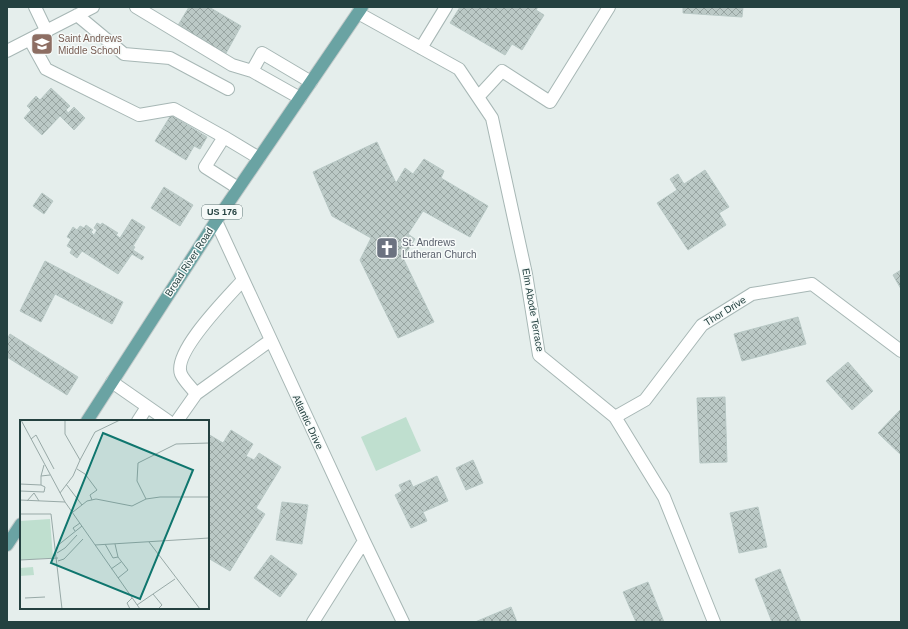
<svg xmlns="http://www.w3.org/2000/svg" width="908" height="629" font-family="Arial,sans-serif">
<defs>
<pattern id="building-cross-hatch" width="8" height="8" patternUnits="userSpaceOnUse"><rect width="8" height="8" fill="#bbc9c6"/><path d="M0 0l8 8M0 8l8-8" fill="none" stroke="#98a5a2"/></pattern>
</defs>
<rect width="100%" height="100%" fill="#e5eeec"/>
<path fill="#bfdfcf" d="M406,417l15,34 -45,20 -15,-34z"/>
<path fill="url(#building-cross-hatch)" stroke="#b8c8c5" d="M189,7h20l32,19 -16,29 -48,-28z
M460,7h78l-2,3 8,5 -22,35 -10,-6 -7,11 -55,-32z
M683,7h60l-1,10 -59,-4z
M51,88l19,18 -4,4 2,3 6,-6 11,11 -11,12 -14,-14 -18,19 -18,-17 7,-8 -4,-4 9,-10 4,4z
M171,115l36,22 -7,12 -6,-3 -8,14 -31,-19z
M377,142l19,41 9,-15 8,6 11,-15 20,12 -3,7 47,28 -18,31 -47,-26 -15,23 7,5 -12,19 31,64 -36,16 -38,-78 11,-22 -39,-22 -19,-44z
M705,170l24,37 -10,6 7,12 -38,25 -31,-47 20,-13 -7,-11 8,-5 6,10z
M164,187l29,18 -13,21 -29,-18z
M42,193l11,8 -9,13 -11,-8z
M132,219l13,8 -12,19 2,1 -2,3 11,7 -2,3 -10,-6 -14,20 -36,-23 -5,7 -7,-5 2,-4 -5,-3 4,-7 -4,-2 6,-10 4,3 3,-4 4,2 2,-3 7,5 -2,2 3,3 3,-5 -3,-2 3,-5 4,2 1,-2 16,10 -2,2 4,3z
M45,261l78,41 -11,22 -57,-30 -14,28 -21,-11z
M901,270v19l-8,-14z
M798,317l8,27 -64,17 -8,-27z
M10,334l68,43 -11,18 -60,-38v-18z
M848,362l25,29 -21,19 -26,-29z
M725,397l2,65 -27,1 -3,-65z
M900,410h1v45l-23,-22z
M231,430l22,14 -7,12 8,4 5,-7 22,14 -25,41 9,6 -35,57 -22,-13v-124l15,9z
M473,460l10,23 -17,7 -10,-22z
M437,476l11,25 -25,11 4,9 -16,7 -16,-33 7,-4 -3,-6 11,-5 3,7z
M282,502l26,3 -6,39 -26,-4z
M758,507l9,40 -28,6 -9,-40z
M271,555l26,19 -17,23 -26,-19z
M780,569l21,53h-29l-17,-43z
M648,582l16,40h-28l-13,-30z
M511,607l6,15h-42z"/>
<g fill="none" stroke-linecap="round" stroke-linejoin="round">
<g stroke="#a7b7b5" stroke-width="14">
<path id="minor" d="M35,7l12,25
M136,7l96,58 20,6 48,27
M358,13l101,56 33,49 34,156 13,81 76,62 49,80 50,125
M77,15l47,39 46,4 58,31
M30,40l16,29 8,4 85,42 35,-6 50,28
M421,48l25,-41
M7,51l86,-44
M252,71l10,-18 49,29
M478,97l24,-26 48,31 59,-95
M238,188l-33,-21 19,-30 35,21
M216,221l148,320 39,81
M112,382l56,39
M196,394c-4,-6 -12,-13 -15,-20 -9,-22 48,-78 62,-94
M615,417l30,-17 57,-75 50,-31 60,-10 89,67
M138,421l9,-14
M177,421l19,-27 75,-54
M313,622l51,-81"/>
</g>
<g stroke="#c2caca" stroke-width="14">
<path id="major" d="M87,421l129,-200 146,-214
M7,545l14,-21"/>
</g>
<use href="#minor" stroke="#fff" stroke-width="12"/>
<use href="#major" stroke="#6aa3a3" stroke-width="12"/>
</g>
<defs>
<g id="school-square" transform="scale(1.15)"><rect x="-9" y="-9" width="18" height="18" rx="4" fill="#8d6e63" stroke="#f6faf9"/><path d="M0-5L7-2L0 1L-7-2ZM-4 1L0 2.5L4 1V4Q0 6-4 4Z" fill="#fff"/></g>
<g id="church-square" transform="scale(1.15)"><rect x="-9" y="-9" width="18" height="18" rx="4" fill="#6b7280" stroke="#f6faf9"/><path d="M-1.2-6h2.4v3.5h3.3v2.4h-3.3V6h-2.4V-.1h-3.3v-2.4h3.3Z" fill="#fff"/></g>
</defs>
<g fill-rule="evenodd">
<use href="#school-square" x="42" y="44"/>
<use href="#church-square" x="387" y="248"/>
</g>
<g text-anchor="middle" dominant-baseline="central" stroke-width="3" stroke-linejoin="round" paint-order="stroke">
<rect fill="#f6faf9" stroke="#637878" stroke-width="1" x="202" y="205" width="40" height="14" rx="3"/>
<g font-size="9" font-weight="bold" fill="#244140">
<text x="222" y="212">US 176</text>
</g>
<g font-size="10" fill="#785e54" stroke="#f6faf9" text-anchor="start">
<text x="58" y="38">Saint Andrews<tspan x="58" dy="12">Middle School</tspan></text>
</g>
<g font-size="10" fill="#5b616d" stroke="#f6faf9" text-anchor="start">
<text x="402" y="242">St. Andrews<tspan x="402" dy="12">Lutheran Church</tspan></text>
</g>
<g font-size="10" fill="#244140" stroke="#f6faf9">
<text transform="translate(189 262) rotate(-57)">Broad River Road</text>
<text transform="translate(533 310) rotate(80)">Elm Abode Terrace</text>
<text transform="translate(725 311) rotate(-32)">Thor Drive</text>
<text transform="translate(308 422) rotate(65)">Atlantic Drive</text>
</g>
</g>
<g transform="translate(20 420)">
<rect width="189" height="189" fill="#e5eeec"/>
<path d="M30,99l3,39 -33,2v-39zM13,147l1,8 -14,1v-8z" fill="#bfdfcf"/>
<path fill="none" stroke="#98a9a7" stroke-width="1" d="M1,0l44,82 75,107M11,19l5,-4 18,34M60,40l15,-28 25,-12M24,45l-3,11 9,-1M57,49l8,5 12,16 -7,5 2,5M0,64l21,1M46,64l16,21M0,71l24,1 1,-5 -4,-2v-9M40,73l13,-17 7,-16 -15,-26v-14M126,79l-9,-18 1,-18 38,-19 33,-1M0,80l45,2M7,81l7,-8 5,8M53,92l14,-11 9,-2 36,7 14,-7 14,-2h49M0,94h31l11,95M55,111l-2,-3 7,-5M129,122l51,67M85,124l8,14 5,-1M95,124l3,13 10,13 -10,8M75,125l114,-7M37,126l25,-20M37,133l8,-5 12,-13M0,140l38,-2M38,141l6,-2 19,-20M91,149l10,-7M133,174l9,11 -4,4M5,178l20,-1M117,185l38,-26M110,189l-3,-6 5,-5"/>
<path fill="#0f766e" fill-opacity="0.15" stroke="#0f766e" stroke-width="2" d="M83,13l90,37 -53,129 -89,-36z"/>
<rect width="189" height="189" fill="none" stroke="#244140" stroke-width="2"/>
</g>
<rect width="908" height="629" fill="none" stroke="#244140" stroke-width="16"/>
</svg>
